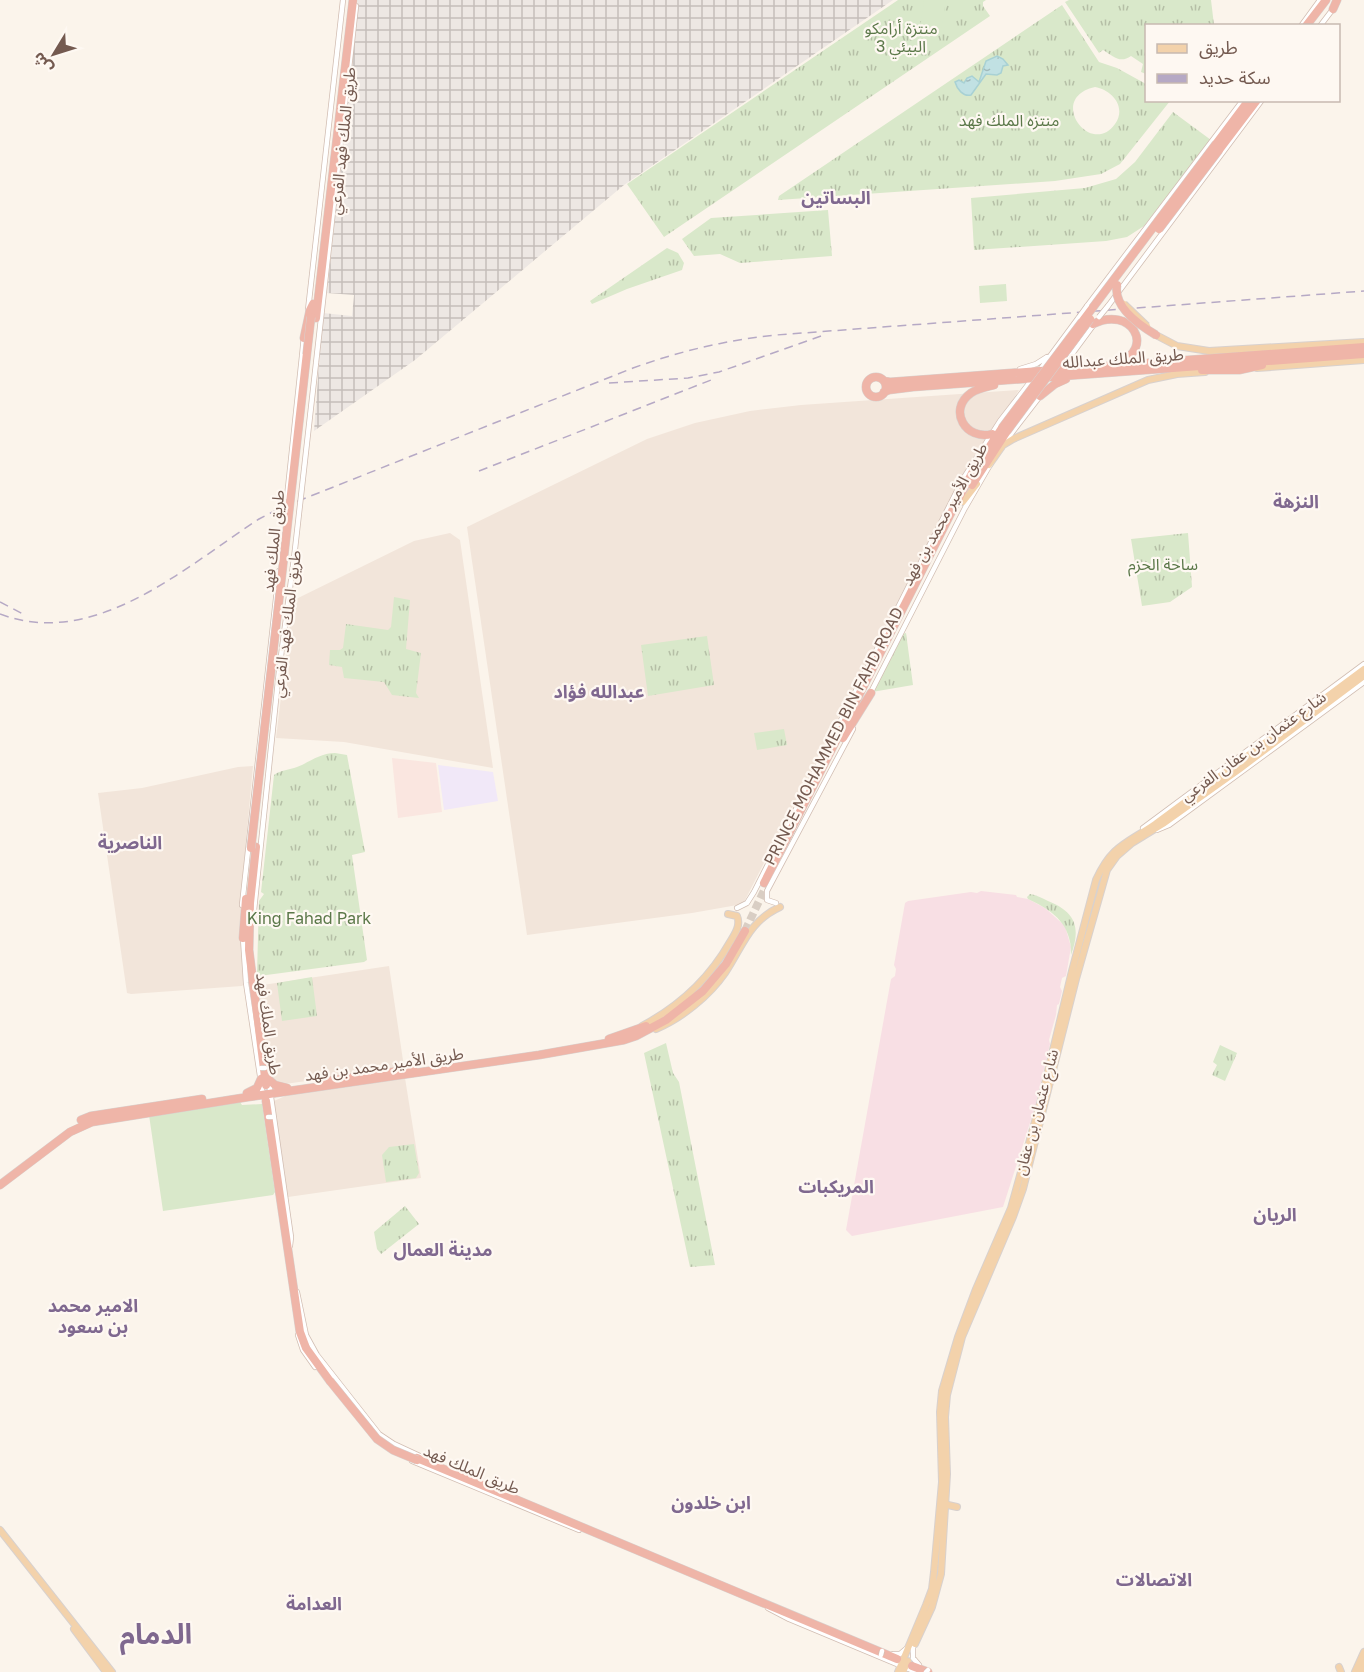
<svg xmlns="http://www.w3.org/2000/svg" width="1364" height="1672" font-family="'Golos Text','Noto Sans Arabic',sans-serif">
<defs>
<pattern id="industrial-grid" width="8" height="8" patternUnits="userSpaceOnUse" patternTransform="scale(1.5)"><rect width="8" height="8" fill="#ede7e3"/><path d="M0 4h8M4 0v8" fill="none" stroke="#c5beba"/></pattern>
<pattern id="grass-tufts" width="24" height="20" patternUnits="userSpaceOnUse" patternTransform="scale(1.5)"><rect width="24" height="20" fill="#d9e8ca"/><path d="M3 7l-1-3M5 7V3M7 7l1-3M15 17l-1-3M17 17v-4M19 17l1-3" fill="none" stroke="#b5bfa6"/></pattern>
<pattern id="water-ripples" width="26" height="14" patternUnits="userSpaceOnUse" patternTransform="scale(1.5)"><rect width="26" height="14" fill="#c1e1e3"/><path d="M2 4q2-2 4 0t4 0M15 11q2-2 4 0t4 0" fill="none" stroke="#a1b9ba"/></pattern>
</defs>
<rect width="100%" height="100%" fill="#fbf4eb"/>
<path fill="#f2e5da" d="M1019,390l-68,107 -208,407 -51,9 -165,22 -60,-408 180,-88 48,-16 55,-12 51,-6z
M450,533l10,7 33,228 -149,-26 -68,-4 16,-131 2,-7 120,-59z
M253,766l-12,129 4,88 -3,3 -111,8 -4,-1 -29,-200 44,-5 96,-21z
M389,966l15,101 -126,18 -7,-3 -15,-96z
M405,1078l16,100 -133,19 -14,-96 18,-8z"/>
<path fill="#fae6e0" d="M392,758l44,5 6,49 -44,6z"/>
<path fill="url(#industrial-grid)" d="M358,0h535l-269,185 -209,175 -101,71 9,-118 29,3 2,-21 -27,-2z"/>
<path fill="#f1e8f8" d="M438,765l55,7 5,29 -54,9z"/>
<path fill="#f8dfe4" d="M981,891l35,4 1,2 11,2 17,9 20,18 6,21 -5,29 -4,2 -2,9 2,4 -3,13 -2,1 -1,10 -7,25 1,4 -15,63 -32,100 -151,29 -6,-6 45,-251 4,-3 1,-7 -2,-4 11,-62 3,-2 63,-9 6,1z"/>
<path fill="url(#grass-tufts)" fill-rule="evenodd" d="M898,0h88l-3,2v4l7,10 -326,221 -37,-53z
M1069,0h142l3,25 -68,1v48l-5,-2 2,-8 -12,-8c-11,8 -18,0 -28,-6l-4,3 -34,-51z
M1062,5l37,57 18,6 29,16v16l24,1 -50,63 -19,10 -46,7 -277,19 1,-4zM1095,87c17,3 32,20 20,37 -24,34 -69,-26 -20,-37z
M1173,112l38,28 -67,86 -17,11 -21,4 -132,9 -3,-52 114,-10 31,-9 19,-17z
M828,210l4,46 -92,7 -20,-9 -26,2 -12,-17 29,-21z
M667,248l11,5 6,10 -2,7 -55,19 -35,15 -2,-3z
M1188,533l4,54 -22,15 -28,4 -11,-67z
M394,597l16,3 -4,49 15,4 -5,40 3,5 -27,-3 -8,-13 -40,-4 -2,-11 -13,-2 1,-15h10l3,-2 3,-24 42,6 3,-3z
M906,633l7,52 -41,7 30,-58z
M707,636l7,49 -66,11 -7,-51z
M784,729l3,16 -30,5 -3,-17z
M335,753l12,2 18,97 -13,3 15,105 -3,2 -105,14 -2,-3 2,-72 5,-7 -3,-2 13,-117c7,-5 15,-5 23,-8 13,-5 23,-14 38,-14z
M1030,894c6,1 12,4 18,7 28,11 33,27 23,54 0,-3 0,-9 -1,-13 -4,-23 -23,-34 -42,-43l-1,-2z
M312,977l5,39 -35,5 -5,-38z
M666,1043l7,30 6,9 36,183 -25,2 -46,-214z
M1220,1045l17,8 -12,28 -13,-6 5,-10 -4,-3z
M414,1144l5,29 -3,5 -30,4 -4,-27 7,-8z
M405,1206l14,18 -38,30 -4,-5 -3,-17z"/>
<path fill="#d9e8ca" d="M924,0h22l-5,32 -21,-3z
M1006,284l1,17 -27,2 -1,-17z
M240,1102l2,3 20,-1 13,88 -2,3 -110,16 -14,-96z"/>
<path fill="url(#water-ripples)" stroke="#a8d1d4" stroke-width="1.5" d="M997,56l6,3 5,6 -5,1 -2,7 -4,2 -11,-1 -15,21c-8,2 -14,-6 -16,-13l4,-2 5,3 3,-5 5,-2 7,6 7,-21z"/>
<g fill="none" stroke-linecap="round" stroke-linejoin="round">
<path stroke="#d9cec4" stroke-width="8" stroke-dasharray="8 4" stroke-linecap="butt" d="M745,931l22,-47"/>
<g stroke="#d1bdb2" stroke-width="6">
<path id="secondary" d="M1301,26l19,-26
M1320,26l13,-17
M1087,306l156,-206
M1108,306l154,-206
M308,310l35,-310
M302,356l2,-20
M316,363l40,-357
M1020,369l16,-5 11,-7
M1061,369l34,-46
M1039,371l40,-54
M1004,443l37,-48
M870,694l95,-186 26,-45
M1143,828l221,-164
M1157,830l12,-5 195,-143
M776,903l-9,-3v-9l86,-162
M242,905l37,-334
M737,908l10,-5 7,-11 209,-413 37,-58 34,-44
M253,920l26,-249 15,-113
M243,938l3,45 17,113
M269,1083l22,154 -1,9
M297,1292l9,43 11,20 62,79 15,10 28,13
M298,1335l5,15 12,17
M412,1461l167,69
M768,1608l21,11 127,53
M913,1647v11l6,7
M893,1654h7l6,-5"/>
</g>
<g stroke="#d8d1ce" stroke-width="8">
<path id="primary" d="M1156,335l21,11 32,5 155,-9
M1257,368l107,-8
M989,465l14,-20 10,-6 135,-59 29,-6 28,-2
M963,502l14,-18
M642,1026c38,-20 67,-47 88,-84 5,-8 11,-17 7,-26l-9,-2
M656,1029c26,-11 53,-33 69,-56 18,-27 24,-52 55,-66
M943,1500l5,5 9,2
M0,1530l112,142
M74,1629l32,43
M915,1644l17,-37 9,-33 6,-100 -2,-57 2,-22 15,-58 51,-120 10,-28 53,-210 31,-109 10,-14 15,-13 31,-19 77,-55 124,-93
M1339,1667l2,5
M898,1672l28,-67 6,-16 2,-17 8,-90 -2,-70 2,-21 16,-54 18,-48 35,-81 31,-112 30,-125 24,-91c16,-35 30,-36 59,-56l209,-155
M903,1672l5,-11
M1355,1672l9,-20
M1361,1672l3,-9"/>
</g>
<g stroke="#d8d1ce" stroke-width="9">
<path id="highway" d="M1333,9l4,-9
M1306,26l20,-26
M1216,144l33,-44
M1219,150l38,-50
M316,318l37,-318
M1093,324c38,-19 63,24 25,39
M304,338l6,-28 3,-6
M1202,370h37l23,-5
M866 387a10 10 0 1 1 20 0a10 10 0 1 1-20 0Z
M884,381l6,1 474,-35
M884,392l5,-2 24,-3 451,-33
M1040,396l15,-12 11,-5
M992,434c-26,7 -45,-24 -21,-41 7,-5 15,-6 23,-8
M972,485l35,-54
M843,738l28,-45
M256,847l-6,56 -1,47 17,135
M764,883l190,-376 18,-34 30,-45
M243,938l3,-39
M609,1039l37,-13
M268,1079l7,6 12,3
M321,1082l92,-13
M247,1093l10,-5 4,-9
M266,1101l34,231 6,16 24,33
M81,1120l10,-4 111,-17
M0,1185l70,-53 22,-10 156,-25 291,-42 85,-15 12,-4 30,-16 37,-29 23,-27 19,-33
M417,1458l480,201
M912,1666l16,6"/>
</g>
<use href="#secondary" stroke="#fff" stroke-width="4.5"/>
<use href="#primary" stroke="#f3d2ab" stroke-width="6"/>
<use href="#highway" stroke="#efb5a8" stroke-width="8"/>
<path stroke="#b6a9c5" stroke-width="1.5" stroke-dasharray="9 6" stroke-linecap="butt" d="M609,383l79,-5 31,-6 102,-36
M479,471l232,-91
M0,602l23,12
M0,614c95,36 185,-47 259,-95l19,-10 355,-141c47,-17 94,-28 143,-33l588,-44"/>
<g stroke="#d1bdb2" stroke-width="6" stroke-linecap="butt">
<path id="secondary-bridge" d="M1079,317l8,-11
M1099,317l9,-11
M287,497l15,-141
M294,558l22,-195
M261,1068h4
M268,1117h4
M881,1655l1,-4
M926,1672l2,-2"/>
</g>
<g stroke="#d8d1ce" stroke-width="8" stroke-linecap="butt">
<path id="primary-bridge" d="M1124,304l23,22"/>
</g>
<g stroke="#d8d1ce" stroke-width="9" stroke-linecap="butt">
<path id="highway-bridge" d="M1159,229l60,-79
M1117,285c-4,22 22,40 39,50
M1002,428l214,-284
M1007,431l83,-112
M251,848l60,-531
M330,1381l47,58 16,11 24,10"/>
</g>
<use href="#secondary-bridge" stroke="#fff" stroke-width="4.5"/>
<use href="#primary-bridge" stroke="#f3d2ab" stroke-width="6"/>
<use href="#highway-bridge" stroke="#efb5a8" stroke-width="8"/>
</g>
<g text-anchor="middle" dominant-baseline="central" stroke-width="4.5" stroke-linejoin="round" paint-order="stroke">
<g font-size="16" fill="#5b7849" stroke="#fef8f2">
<text x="901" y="28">منتزة أرامكو<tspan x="901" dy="18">البيئي 3</tspan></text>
<text x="1009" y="120">منتزه الملك فهد</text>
<text x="1163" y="564">ساحة الحزم</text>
<text x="309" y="918">King Fahad Park</text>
</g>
<g font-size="16" fill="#745a50" stroke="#fef8f2">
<text transform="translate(342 141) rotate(-84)">طريق الملك فهد الفرعي</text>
<text transform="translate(1123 358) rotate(-4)">طريق الملك عبدالله</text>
<text transform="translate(944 514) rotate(-61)">طريق الأمير محمد بن فهد</text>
<text transform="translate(273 541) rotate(-84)">طريق الملك فهد</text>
<text transform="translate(286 624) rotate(-83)">طريق الملك فهد الفرعي</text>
<text transform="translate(833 736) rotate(-63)">PRINCE MOHAMMED BIN FAHD ROAD</text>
<text transform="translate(1253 746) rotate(-36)">شارع عثمان بن عفان الفرعي</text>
<text transform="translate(269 1024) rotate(82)">طريق الملك فهد</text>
<text transform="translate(384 1064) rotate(-8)">طريق الأمير محمد بن فهد</text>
<text transform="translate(1036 1112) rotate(-75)">شارع عثمان بن عفان</text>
<text transform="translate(472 1469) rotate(23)">طريق الملك فهد</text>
</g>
<g font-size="18" font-weight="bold" fill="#7f688f" stroke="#fef8f2">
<text x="836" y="197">البساتين</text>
<text x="1296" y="501">النزهة</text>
<text x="599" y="691">عبدالله فؤاد</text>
<text x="130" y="842">الناصرية</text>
<text x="836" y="1186">المريكبات</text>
<text x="1275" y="1214">الريان</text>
<text x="443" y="1249">مدينة العمال</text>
<text x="93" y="1305">الامير محمد<tspan x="93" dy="21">بن سعود</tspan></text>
<text x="711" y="1502">ابن خلدون</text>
<text x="1154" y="1579">الاتصالات</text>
<text x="314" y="1603">العدامة</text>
</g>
<g font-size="28" font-weight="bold" fill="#7f688f" stroke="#fef8f2">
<text x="156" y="1633">الدمام</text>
</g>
</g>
<rect x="1145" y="24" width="195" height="78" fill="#fef8f2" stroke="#c7b9b1" stroke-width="1.5"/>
<rect x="1157" y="44" width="30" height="9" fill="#f3d2ab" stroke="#c7b9b1" stroke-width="1.5"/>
<text x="1199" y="54" font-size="18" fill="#745a50">طريق</text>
<rect x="1157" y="74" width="30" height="9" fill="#b6a9c5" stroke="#c7b9b1" stroke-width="1.5"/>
<text x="1199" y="84" font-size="18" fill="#745a50">سكة حديد</text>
<g transform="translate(54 54) rotate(232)" stroke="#fef8f2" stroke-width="4.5" paint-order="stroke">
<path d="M0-4.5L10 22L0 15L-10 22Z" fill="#745a50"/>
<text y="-9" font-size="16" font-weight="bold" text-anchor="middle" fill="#745a50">ش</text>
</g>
</svg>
